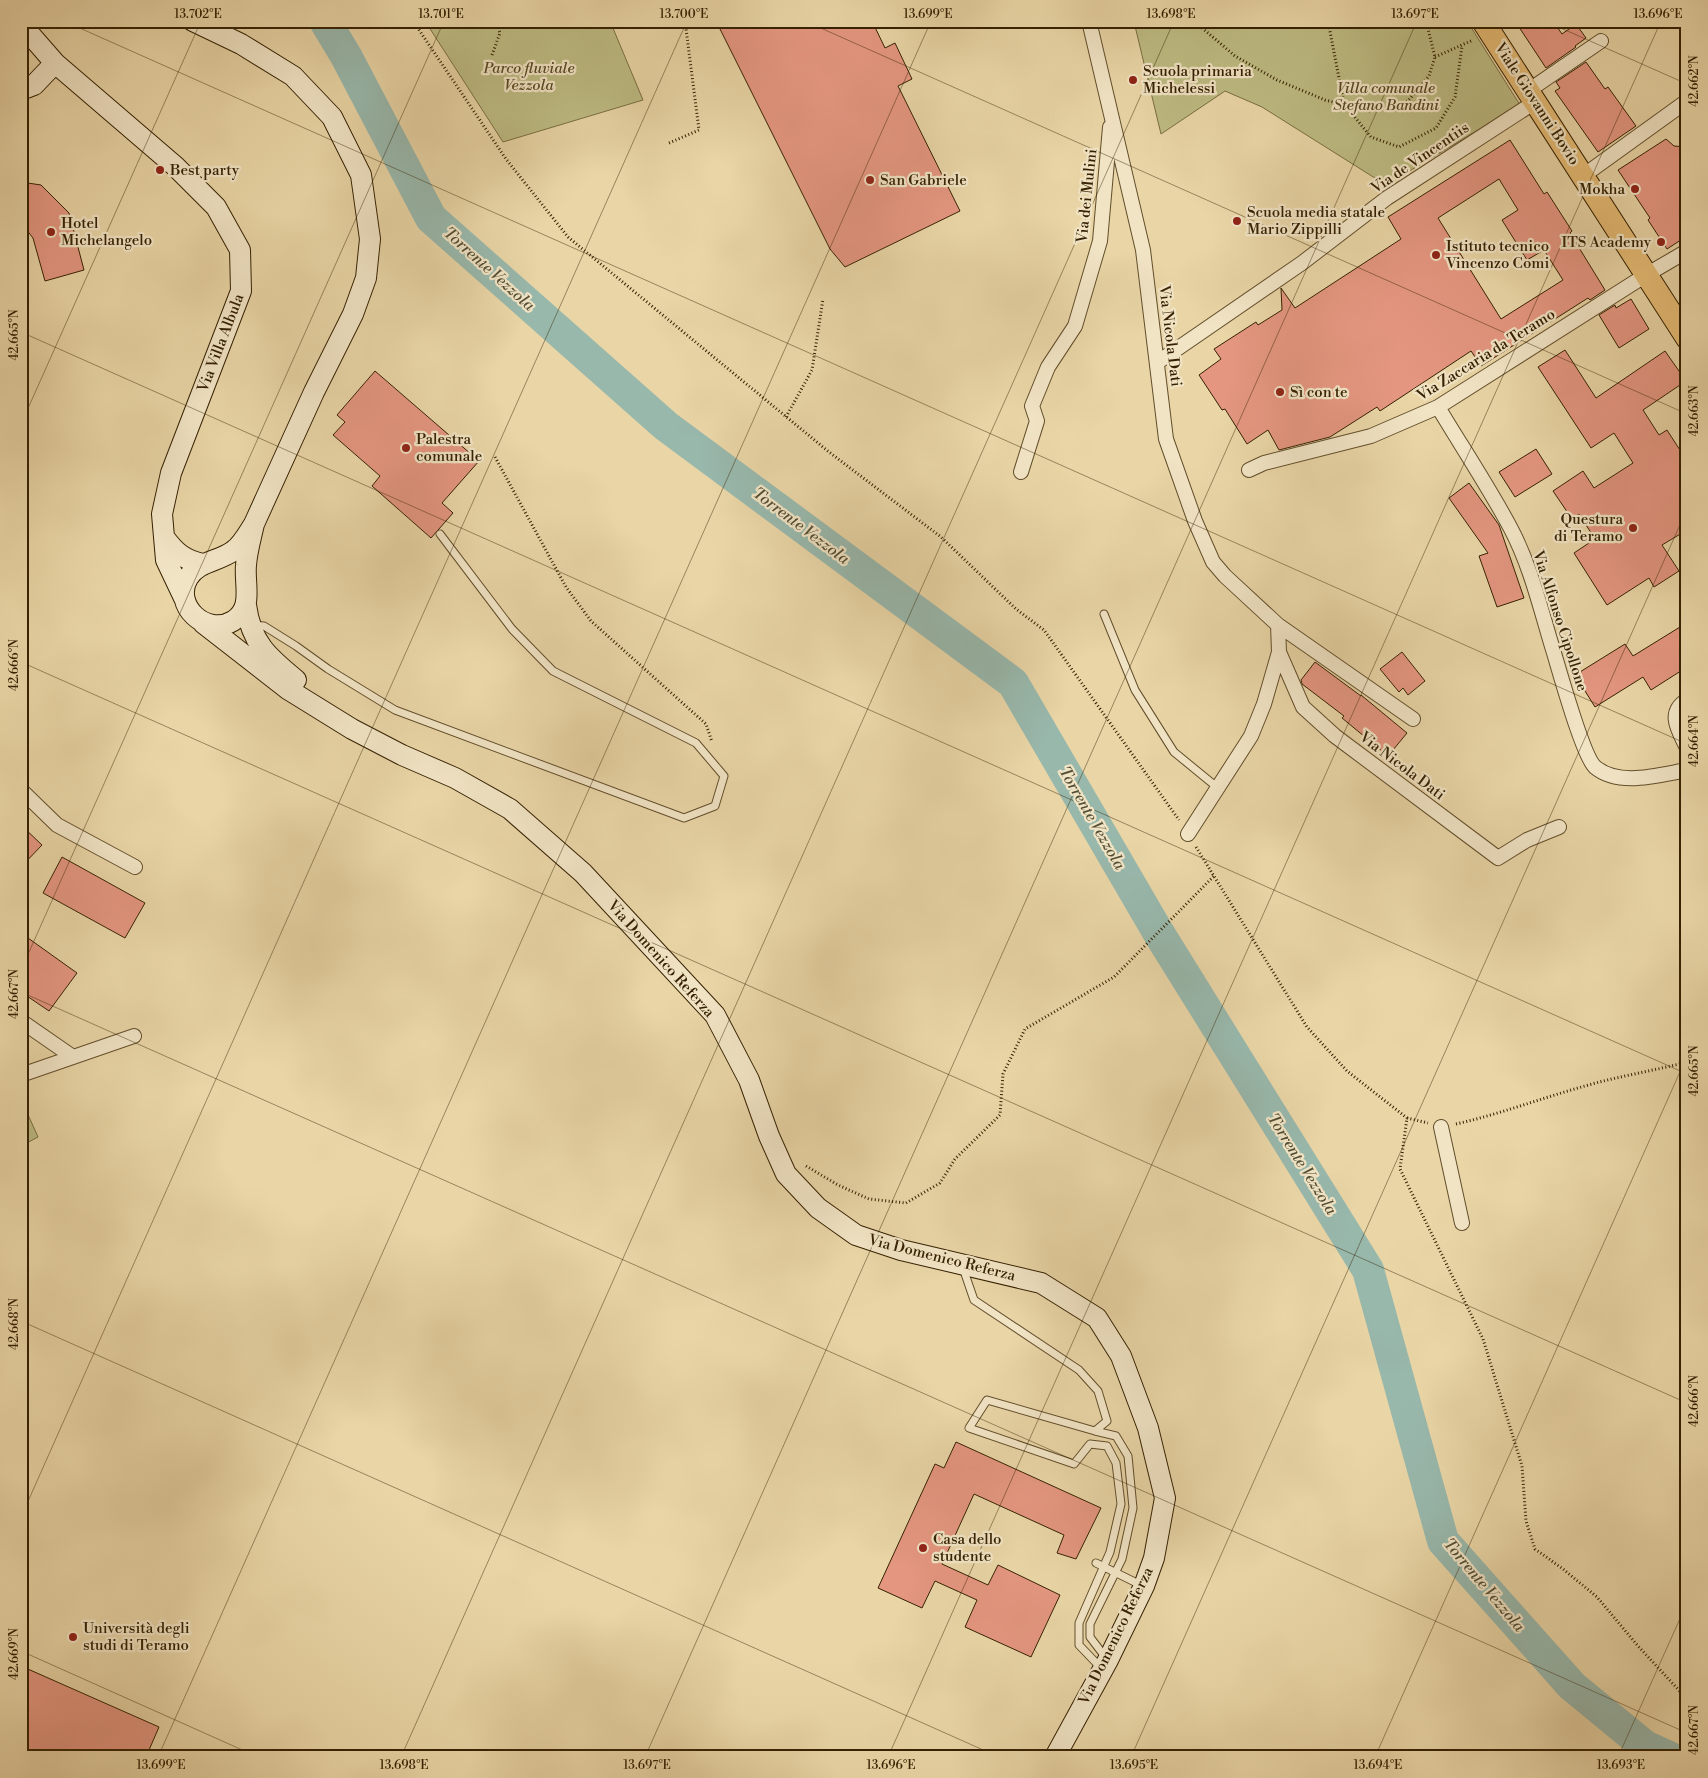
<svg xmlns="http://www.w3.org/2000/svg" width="1708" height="1778" font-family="'Libre Bodoni',serif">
<rect width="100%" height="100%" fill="#e9d5a6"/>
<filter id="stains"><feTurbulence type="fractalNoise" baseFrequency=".004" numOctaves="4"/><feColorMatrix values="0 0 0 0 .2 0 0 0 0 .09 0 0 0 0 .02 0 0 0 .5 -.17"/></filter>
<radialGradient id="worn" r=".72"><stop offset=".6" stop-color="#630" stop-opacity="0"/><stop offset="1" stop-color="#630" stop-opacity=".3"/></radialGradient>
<path fill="#bdbb82" stroke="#796e42" d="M425,21h185l33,79 -140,42z
M1127,21h340l53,84 -134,80 -124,-78 -37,-16 -64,43 -26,-108z
M21,1099l17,38 -17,9z"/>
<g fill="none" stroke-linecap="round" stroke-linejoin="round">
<path stroke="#98b8ac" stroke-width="32" d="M325,21l21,35 85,162 235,208 347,257 145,249 210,338 75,271 129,145 73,60 24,11"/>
</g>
<path fill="#e49680" stroke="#352102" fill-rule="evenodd" d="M716,21h156l13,27 10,-5 17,36 -14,7 62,125 -115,56 -15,-18z
M1515,21h38l9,13 14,-10 10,14 -11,8 1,1 -30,21z
M1586,62l19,27 3,-2 28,39 -38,26 -43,-61 5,-3 -4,-6z
M1666,139l8,7 13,1v89l-20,13 -19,-29 2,-2 -32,-48z
M1510,140l34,54 3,-2 25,39 -2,2 35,57 -15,10 -2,-2 -107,68 -10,-15 -91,60 -3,-4 -47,30 -51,13 -11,-20 -21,14 -22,-35 -3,1 -23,-35 22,-16 -7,-10 42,-27 2,3 24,-15 -1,-22 14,20 106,-69 -13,-22zM1499,179l19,31 -16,10 25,40 17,-10 19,30 -62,39 -63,-101z
M21,182l20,3 28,28 15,57 -39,11 -12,-43 -12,-15z
M1631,299l18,30 -30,19 -20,-33 16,-10 1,3z
M1565,350l31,48 69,-47 21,30 -43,29 16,25 8,-5 20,31v69l-25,15 17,26 -25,16 -5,-9 -42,27 -33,-52 21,-14 -16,-25 -7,5 -19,-28 30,-20 11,17 39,-25 -19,-30 -23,15 -53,-81z
M375,371l104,90 -37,42 11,10 -22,25 -59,-52 8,-10 -47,-41 12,-13 -8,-7z
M1536,449l16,25 -37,23 -16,-25z
M1469,483l30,42 25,73 -27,9 -18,-51 9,-3 -39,-55z
M1680,627l7,10v30l-36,23 -8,-13 -48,30 -20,-32 50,-31 8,12z
M1402,652l23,29 -17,14 -5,-7 -4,4 -19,-23z
M1315,662l46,34v-1l46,38 -19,23 -46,-38 2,-2 -42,-32 -1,-4z
M21,825l21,20 -21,22z
M62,857l83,46 -20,35 -82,-45z
M21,933l56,40 -28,38 -28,-19z
M956,1442l145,66 -25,51 -19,-6 7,-18 -90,-41 -32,70 46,21 10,-20 62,30 -29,62 -66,-30 12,-27 -42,-19 -13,27 -44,-20 57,-124 9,4z
M21,1666l138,61 -13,30h-125z"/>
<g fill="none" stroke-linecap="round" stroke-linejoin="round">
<g stroke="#624e2b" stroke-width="9">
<path id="lane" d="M1104,614l31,76 39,62 44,36
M252,625l12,1 32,20 32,23 67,41 289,108 31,-12 9,-30 -28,-33 -143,-72 -41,-42 -72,-95
M963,1268l11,32 105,70 19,21 9,30 -12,10 -108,-31 -18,28 105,36 16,-20 17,2 9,17 5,41 -11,48 -31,71v22l22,23
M1095,1431l21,5 12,20 5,52 -11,51 -32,65v13l16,21
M1096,1563l47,23"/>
</g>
<g stroke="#624e2b" stroke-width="16">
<path id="street" d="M1089,21l54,229 23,189 29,82 18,41 12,14 53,49 135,94
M1528,91l73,-50
M1583,176l104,-75
M1158,362l144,-99 85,-65 148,-96
M1438,407c24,40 50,79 72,120 21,39 31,84 44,126 6,20 29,103 41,114 24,20 63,8 92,3
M1249,470l15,-7 107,-27 67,-29 208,-132 41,-24
M1021,472l16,-51 -5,-15 16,-39 27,-41 25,-85 10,-114
M1278,625l1,27 24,55 32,29 163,122 29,-18 32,-13
M1687,700c-21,13 -8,31 0,48
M21,790l36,35 78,42
M1188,834l63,-98 13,-32 15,-52
M21,1021l52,36
M21,1075l113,-39
M1441,1127l21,96"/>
</g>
<g stroke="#352102" stroke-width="22">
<path id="secondary" d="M193,21l48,23 52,32 39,41 29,58 9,64 -4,39 -13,36 -39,78 -60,132c-6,9 -12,21 -21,27 -15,11 -35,10 -45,27 -16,27 18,59 45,43 21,-13 11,-36 13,-56 1,-14 5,-27 8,-41
M21,24l34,39 120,103 41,41 24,43 1,41 -70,182 -9,41 4,46 19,40
M21,90l13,-5 21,-22
M164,537c12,16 19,22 38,27
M246,605c5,38 22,52 50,75
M203,623l86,67 63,39 50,26 53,23 55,31 73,64 132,142 34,65 20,56 17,38 32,34 38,27 45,15 140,33 56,35 24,38 27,72 17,70 -11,60 -10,28 -36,74 -53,97"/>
</g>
<g stroke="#352102" stroke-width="24">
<path id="primary" d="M1483,21l204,317"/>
</g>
<path stroke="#352102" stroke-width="3" stroke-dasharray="1 2.5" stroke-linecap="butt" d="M413,21l93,138 62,78 261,215 112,85 75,72 28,21 135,190
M1194,21l41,35 42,24 48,20 45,11 38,-10 21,-25 6,-19 -9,-36
M1328,21l16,83 27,33 28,10 37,-19 19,-31 7,-51
M492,55l8,-22 -4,-12
M1435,57l38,-17
M669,143l30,-13 -14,-109
M786,417l26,-47 11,-71
M495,457l71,130 25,34 115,103 6,18
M1196,847l111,180 40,44 60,47 -7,51 83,170 39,127 4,55 9,28 28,20 34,28 41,49 49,53
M1407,1118l21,5
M1456,1124c44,-10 86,-26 129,-38 34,-10 68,-15 102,-24
M806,1166l32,19 31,14 37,4 34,-20 15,-24 45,-44 3,-41 22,-45 89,-52 100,-101"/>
<use href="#lane" stroke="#f1e4c5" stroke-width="7"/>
<use href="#street" stroke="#f1e4c5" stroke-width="14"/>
<use href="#secondary" stroke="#f1e4c5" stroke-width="20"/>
<use href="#primary" stroke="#e4ba73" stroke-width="22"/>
</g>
<path fill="none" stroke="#352102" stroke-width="1" stroke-opacity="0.45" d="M64,21l1623,723M805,21l882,393M1545,21l142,63M21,332l1666,742M21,424l180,-403M21,662l1666,741M21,970l423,-949M21,992l1666,741M21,1321l978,436M21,1517l666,-1496M21,1651l237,106M158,1757l773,-1736M401,1757l773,-1736M645,1757l772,-1736M888,1757l773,-1736M1131,1757l556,-1248M1375,1757l312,-701M1618,1757l69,-154"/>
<g fill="#8f2418" stroke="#f1e4c5" stroke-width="2">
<circle cx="1133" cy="80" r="5"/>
<circle cx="160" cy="170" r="5"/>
<circle cx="870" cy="180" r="5"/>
<circle cx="1635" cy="189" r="5"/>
<circle cx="1237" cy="221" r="5"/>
<circle cx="51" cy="232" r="5"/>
<circle cx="1661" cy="242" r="5"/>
<circle cx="1436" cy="255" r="5"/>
<circle cx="1280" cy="392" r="5"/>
<circle cx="406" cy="448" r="5"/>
<circle cx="1633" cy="528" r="5"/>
<circle cx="923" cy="1548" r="5"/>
<circle cx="73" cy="1637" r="5"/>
</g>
<g text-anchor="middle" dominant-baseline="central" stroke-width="4.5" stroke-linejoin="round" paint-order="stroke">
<g font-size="15" font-style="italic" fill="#574822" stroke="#f1e4c5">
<text x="529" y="68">Parco fluviale<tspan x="529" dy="17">Vezzola</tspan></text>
<text x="1386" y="88">Villa comunale<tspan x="1386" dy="17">Stefano Bandini</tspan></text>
</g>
<g font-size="15" fill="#352102" stroke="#f1e4c5" text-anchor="start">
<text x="1143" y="71">Scuola primaria<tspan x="1143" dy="17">Michelessi</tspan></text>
<text x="170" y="170">Best party</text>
<text x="880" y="180">San Gabriele</text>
<text x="1625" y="189" text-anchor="end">Mokha</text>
<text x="1247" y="212">Scuola media statale<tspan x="1247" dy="17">Mario Zippilli</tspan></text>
<text x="61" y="223">Hotel<tspan x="61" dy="17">Michelangelo</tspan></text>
<text x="1651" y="242" text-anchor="end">ITS Academy</text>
<text x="1446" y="246">Istituto tecnico<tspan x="1446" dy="17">Vincenzo Comi</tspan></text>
<text x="1290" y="392">Sì con te</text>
<text x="416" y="439">Palestra<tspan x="416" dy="17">comunale</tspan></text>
<text x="1623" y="519" text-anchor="end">Questura<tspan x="1623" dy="17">di Teramo</tspan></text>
<text x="933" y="1539">Casa dello<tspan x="933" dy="17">studente</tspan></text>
<text x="83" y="1628">Università degli<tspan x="83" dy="17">studi di Teramo</tspan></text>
</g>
<g font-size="15" fill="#352102" stroke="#f1e4c5">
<text transform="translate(1537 104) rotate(57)">Viale Giovanni Bovio</text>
<text transform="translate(1420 158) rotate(-34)">Via de Vincentiis</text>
<text transform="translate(1087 196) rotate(-84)">Via dei Mulini</text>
<text transform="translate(1170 336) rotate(83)">Via Nicola Dati</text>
<text transform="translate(221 343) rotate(-69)">Via Villa Albula</text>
<text transform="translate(1486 355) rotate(-32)">Via Zaccaria da Teramo</text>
<text transform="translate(1560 621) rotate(72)">Via Alfonso Cipollone</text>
<text transform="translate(1402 766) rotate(37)">Via Nicola Dati</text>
<text transform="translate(661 959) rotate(48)">Via Domenico Referza</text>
<text transform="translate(942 1258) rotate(14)">Via Domenico Referza</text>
<text transform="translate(1116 1636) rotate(-64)">Via Domenico Referza</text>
</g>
<g font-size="16" font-style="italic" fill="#534e35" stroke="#f1e4c5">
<text transform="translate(489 269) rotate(42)">Torrente Vezzola</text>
<text transform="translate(801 526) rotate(37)">Torrente Vezzola</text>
<text transform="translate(1092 818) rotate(60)">Torrente Vezzola</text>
<text transform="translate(1302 1164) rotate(58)">Torrente Vezzola</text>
<text transform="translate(1484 1585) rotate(50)">Torrente Vezzola</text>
</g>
</g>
<rect width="1708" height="1778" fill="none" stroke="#e9d5a6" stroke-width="55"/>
<rect x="28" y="28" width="1652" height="1722" fill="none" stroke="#352102" stroke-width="2"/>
<g font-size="12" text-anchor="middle" fill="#352102">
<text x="198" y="18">13.702°E</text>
<text x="441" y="18">13.701°E</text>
<text x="684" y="18">13.700°E</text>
<text x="928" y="18">13.699°E</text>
<text x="1171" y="18">13.698°E</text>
<text x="1415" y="18">13.697°E</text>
<text x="1658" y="18">13.696°E</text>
<text transform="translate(1694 81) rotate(-90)" y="4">42.662°N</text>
<text transform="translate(14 335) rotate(-90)" y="4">42.665°N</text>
<text transform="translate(1694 411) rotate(-90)" y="4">42.663°N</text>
<text transform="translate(14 665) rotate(-90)" y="4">42.666°N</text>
<text transform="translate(1694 741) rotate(-90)" y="4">42.664°N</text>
<text transform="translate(14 994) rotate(-90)" y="4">42.667°N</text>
<text transform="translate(1694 1071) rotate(-90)" y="4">42.665°N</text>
<text transform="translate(14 1324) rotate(-90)" y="4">42.668°N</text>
<text transform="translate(1694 1401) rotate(-90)" y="4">42.666°N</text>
<text transform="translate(14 1654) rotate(-90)" y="4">42.669°N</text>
<text transform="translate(1694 1730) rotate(-90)" y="4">42.667°N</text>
<text x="161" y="1769">13.699°E</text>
<text x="404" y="1769">13.698°E</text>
<text x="647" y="1769">13.697°E</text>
<text x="891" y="1769">13.696°E</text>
<text x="1134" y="1769">13.695°E</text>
<text x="1378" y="1769">13.694°E</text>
<text x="1621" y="1769">13.693°E</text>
</g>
<rect width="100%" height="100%" filter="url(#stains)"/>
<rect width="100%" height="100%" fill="url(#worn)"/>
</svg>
